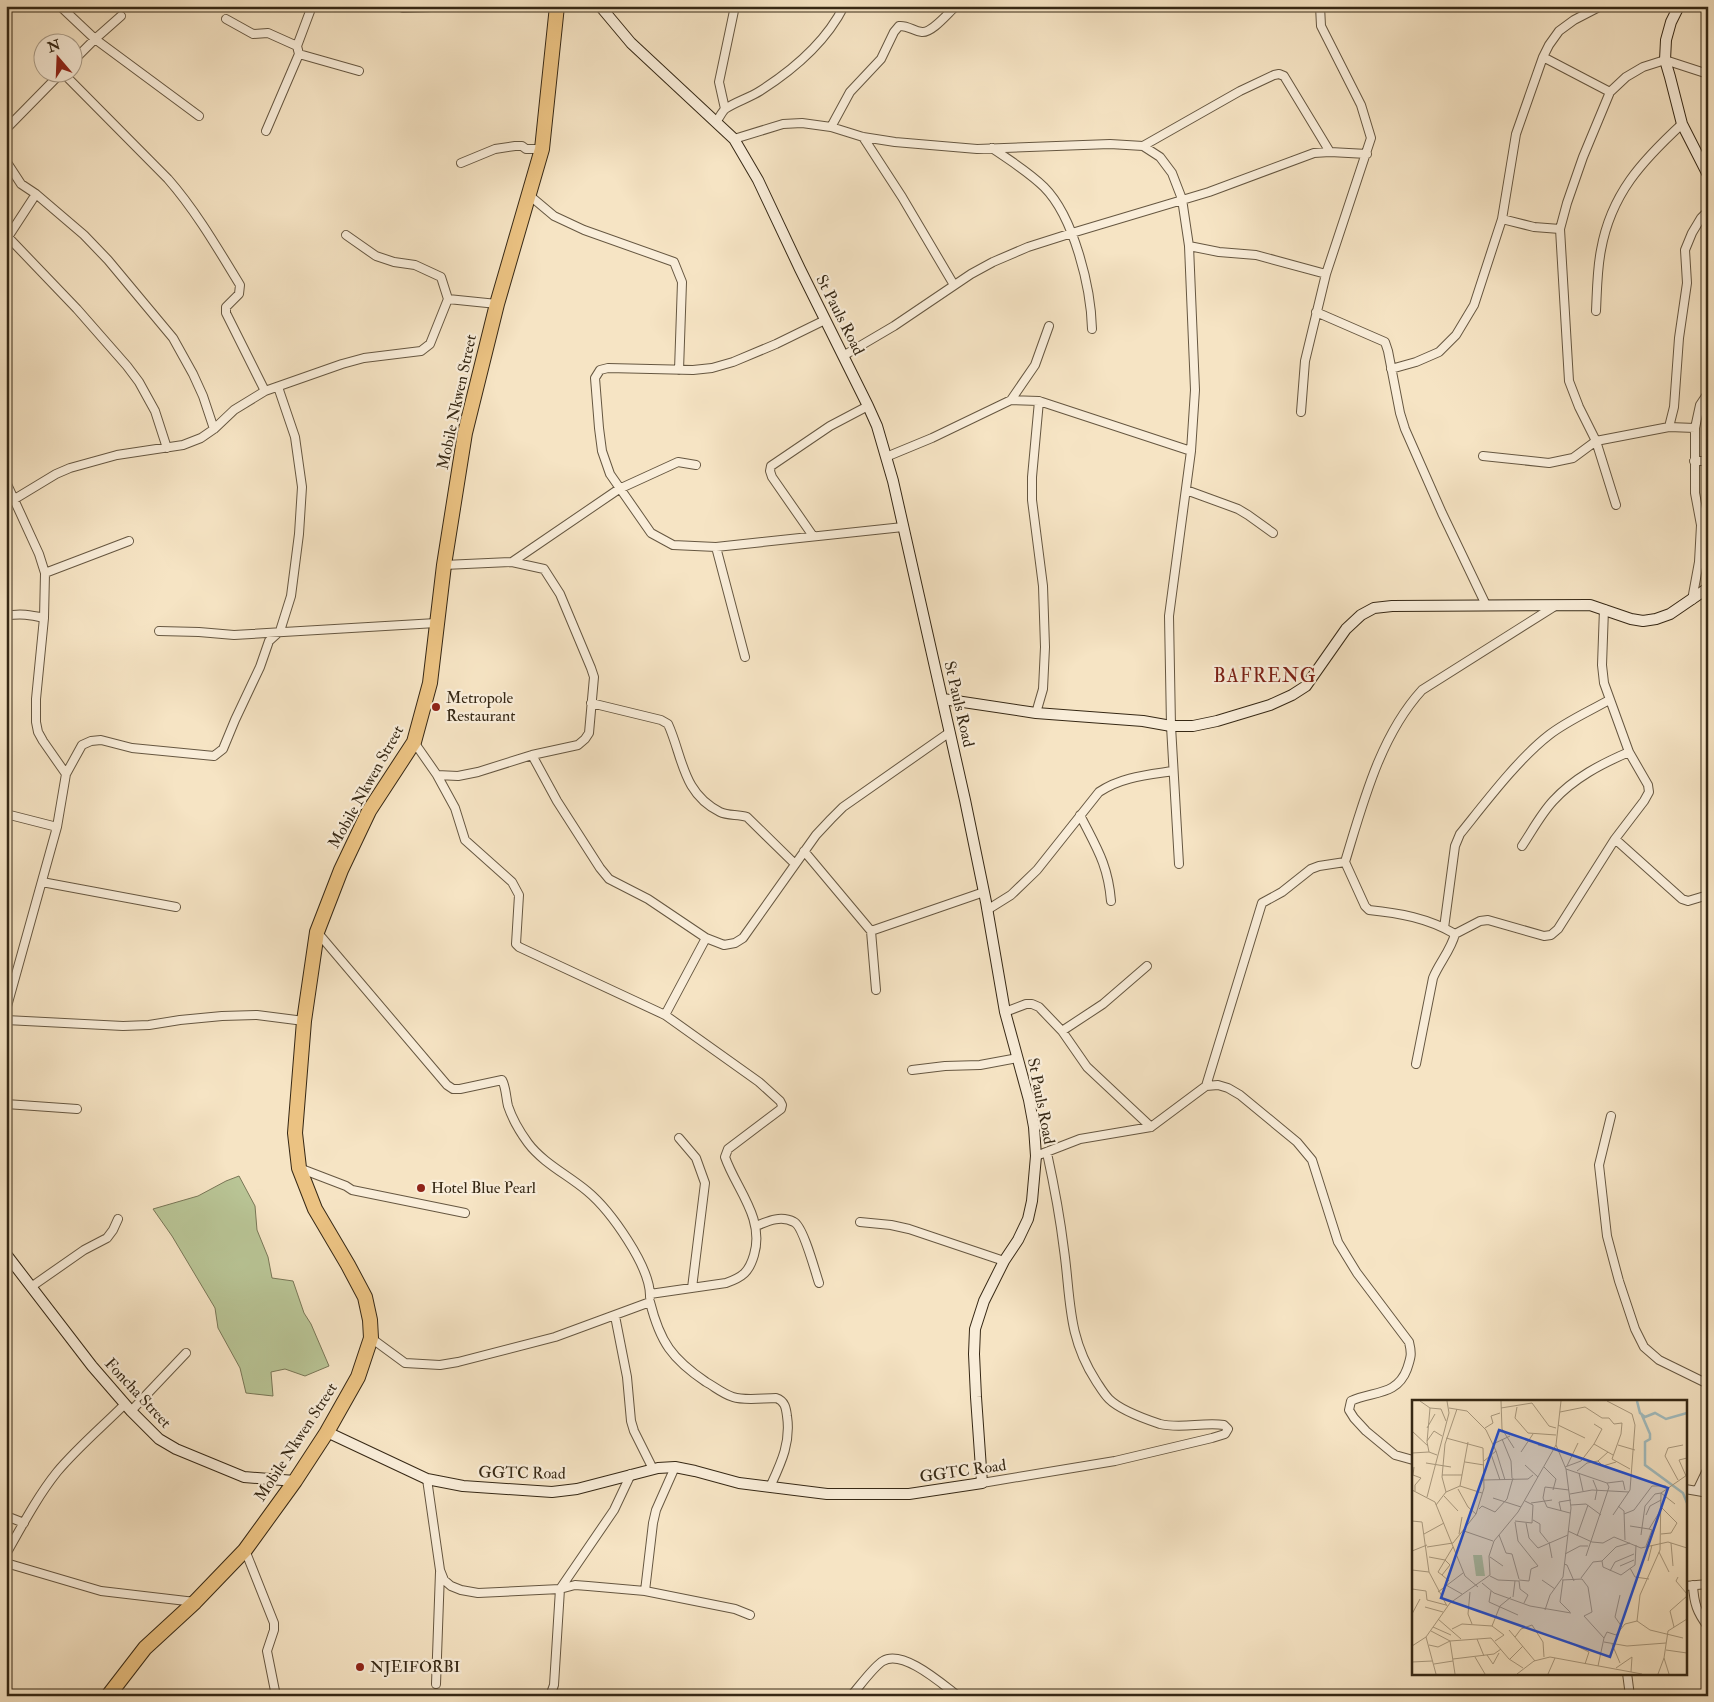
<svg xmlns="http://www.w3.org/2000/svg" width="1714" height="1702" font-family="'IM FELL Double Pica',serif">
<rect width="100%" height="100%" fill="#f6e4c4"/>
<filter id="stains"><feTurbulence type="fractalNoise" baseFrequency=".004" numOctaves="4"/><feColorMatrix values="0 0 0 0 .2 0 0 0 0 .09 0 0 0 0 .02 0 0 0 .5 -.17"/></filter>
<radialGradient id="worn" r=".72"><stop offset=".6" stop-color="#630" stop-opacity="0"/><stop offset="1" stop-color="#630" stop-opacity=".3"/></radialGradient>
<path fill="#b9c596" stroke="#787656" d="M239,1176l16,30 2,24 11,27 4,21 21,3 11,32 7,11 18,42 -24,10 -20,-7 -14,3 2,24 -27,-3 -6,-25 -22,-40 -3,-20 -43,-72 -19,-27 45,-13 28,-15z"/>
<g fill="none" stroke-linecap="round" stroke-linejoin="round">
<g stroke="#665741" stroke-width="10">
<path id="street" d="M60,6l35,33 104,77
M403,8l57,-2
M226,19l27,15 15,-1 29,13
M299,54l60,17
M1543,57l67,35
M72,62l23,-23 26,-23
M62,72l106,107c28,32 50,70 72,106l-1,9 -13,13v6l39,78
M725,109l-6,-27 16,-76
M716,122c3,-4 6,-10 9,-13 10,-7 24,-11 35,-18 33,-21 66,-49 84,-85
M831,127l19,-35 31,-33 13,-27 5,-6c9,-1 14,5 23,6 10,1 26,-19 34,-26
M6,129l56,-57
M266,131l33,-77 -2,-8 15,-40
M863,137l39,60 52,88
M734,139l49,-15 19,-1 29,4 32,10 32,5 82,7 133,-5 33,2 17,11 12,16 10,26 7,47 6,144 -4,61 -22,165 2,110 8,138
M1143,146l97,-55 34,-16 5,-1 5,2 46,76
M992,148c17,12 37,24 52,39 30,30 47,101 48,142
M6,161l15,23 15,10 -30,46
M461,163l34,-14 20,-3h7l4,3h16
M36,194l48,41 24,25 65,78 20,36 10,22 11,33
M529,195l25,21 30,14 90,32 8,20 -3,88
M1502,219l32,8 26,2
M8,237l69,72 50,57 12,16 16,29 12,37
M1189,246l30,6 37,3 70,19
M448,299l49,5
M1596,311c1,-20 1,-41 5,-61 10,-56 41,-89 81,-126
M1316,312l69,30 3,9 12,62 5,16 37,84 44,92
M825,320l-49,24 -43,18 -21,6 -19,2 -85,-2 -8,2 -5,8 4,50 3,23 8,23 41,59 22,12 43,2 187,-20
M843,356l51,-30 77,-52 22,-12 35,-15 44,-14 137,-41 105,-39 16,-1 37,2
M1391,369l25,-7 23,-10 17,-17 18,-30 28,-86 14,-85 27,-77 6,-12 10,-14 15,-11 27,-14
M1011,400l24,-35 14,-39
M1301,412l4,-51 21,-87 45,-136 -10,-33 -40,-79 -1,-20
M1695,428l-26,-1 5,-20 5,-69 8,-55 -2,-33 7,-17 9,-15 7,-7
M1483,456l66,7 24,-5 23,-17 73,-14
M886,457l46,-19 79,-38 28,1 152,50
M1694,461h14
M6,482l33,72 6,19 -1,45 -8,81v23l2,10 5,9 23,33 -9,53 -51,183
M1186,490l52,19 10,6 25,18
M13,500l43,-26 14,-6 47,-13 66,-10 18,-7 13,-9 20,-19 31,-19 77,-27 22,-6 57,-7 9,-7 18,-45 -7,-22 -26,-12 -21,-3 -18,-6 -30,-21
M1616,505l-20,-64 -17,-34 -10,-26 -9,-152 7,-26 16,-46 27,-65 16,-15 17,-10 22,-7 43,14
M813,536l-41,-59 -2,-6 1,-5 59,-40 38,-20
M716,547l29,110
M512,562l107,-73 59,-27 18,3
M45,573l84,-32
M1692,600l7,-38 2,-37 -6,-32v-65l5,-23 8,-12
M6,616c14,-3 25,-1 38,2
M159,631l40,1 35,3 202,-12
M591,703l70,17 7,4c15,33 14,69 52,88 8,4 18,2 27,5l48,47
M1036,713l7,-24 2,-42 -2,-61 -11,-86v-23l7,-76
M414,742l23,33 21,1 20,-4 54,-17 46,-10 7,-6 4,-6 5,-56 -3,-9 -31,-74 -16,-25 -32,-7 -68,3
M532,755l25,46 43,67 9,11 39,20 58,39 18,7 11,-2 8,-5 73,-103 15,-16 12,-12 107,-75
M66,774l16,-29 9,-4 10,-1 31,8 82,8 9,-7 12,-29 25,-53 9,-26 11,-10 11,-35 8,-62 3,-47 -7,-50 -17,-50
M437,775l18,33 10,32 47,42 7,13 -3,49 3,3 146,68 94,67 21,19 2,4 -1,4 -53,40 -3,8c11,32 40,61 29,98 -5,17 -11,22 -28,28l-76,11
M6,814l51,13
M1080,815c16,32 28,49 31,86
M1615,839l67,60 6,2 20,-6
M1522,846c10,-15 19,-32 31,-45 21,-23 48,-37 76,-49
M804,851l67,80 5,59
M42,882l134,25
M987,910l24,-15 26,-25 62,-78c22,-15 48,-17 74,-21
M1444,928l11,-82 5,-12c25,-31 58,-75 89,-99 18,-14 41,-24 60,-35
M871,931l113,-39
M318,933l129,152 6,4h7l42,-9c4,7 4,18 6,26 4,12 12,26 20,37 15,20 40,32 59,48 23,19 64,76 63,106
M1455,934c-27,-16 -56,-21 -86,-24l-4,-4 -20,-44c18,-59 35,-126 77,-172l133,-84
M1005,1012l21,-8h6l7,3 23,24 25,36 64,60
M665,1015l41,-77
M6,1020l117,6 26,-1 31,-5 42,-4 35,-1 47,6
M1062,1031l41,-27 44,-38
M1416,1064l17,-86c6,-15 18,-28 22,-44l25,-13 8,-1 56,16 7,-1 7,-6 57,-90 29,-38 5,-9 -1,-7 -19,-33 -25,-69 -2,-18 2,-56
M912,1070l33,-4 35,-1 38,-7
M1206,1086l56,-183 20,-11 29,-23 8,-3 26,-4
M6,1104l71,5
M1611,1116l-12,49 8,71 12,45 16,48 9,18 15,13 49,24
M679,1138l17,20 9,25 -13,105
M1036,1156l44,-17 71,-12 55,-41 12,-1 10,3 12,7 57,47 15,18 26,82 19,31 52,69c3,12 2,15 -2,27 -10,27 -34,22 -56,32l-2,9 5,8 12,13 29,24 18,5
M299,1168l47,18 6,4 113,23
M860,1222l31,3 18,4 95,32
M756,1226c12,-5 25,-11 38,-4 9,4 21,49 25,61
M31,1287l53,-37 23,-12 6,-8 5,-11
M615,1316l12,61 4,44 3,10 19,38
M371,1338l34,25 35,2 18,-3 97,-25 95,-35c10,40 22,57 56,80 9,5 17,12 27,15 12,4 30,1 43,1 9,3 10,10 11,18 4,27 -6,47 -17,71
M131,1411l55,-58
M427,1479l13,91 4,10 7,6 10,4 17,3 82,-4 15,-4 13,1 57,5 90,18 15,6
M982,1483l133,-22 97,-23 13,-4 3,-5 -4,-4c-21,-3 -43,4 -64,-1 -15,-5 -40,-14 -51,-25 -5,-5 -9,-12 -13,-18 -29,-45 -25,-82 -32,-131 -4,-33 -10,-65 -17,-97
M1685,1489l12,2 11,-23
M1697,1491l11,2
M6,1516l18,7
M245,1550l29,73v7l-7,21 9,45
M6,1554c16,-28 31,-57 51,-82 20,-24 45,-45 68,-68
M6,1563l95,28 94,11
M1693,1585c1,19 4,27 15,42
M1685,1586l23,-2
M645,1591l8,-68 3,-13 19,-43
M1627,1673l3,23
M436,1684l4,-112
M550,1696l4,-11 6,-96 54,-79 17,-36
M851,1696c8,-9 23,-30 32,-35 20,-12 59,23 75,35"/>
</g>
<g stroke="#362815" stroke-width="12">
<path id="secondary" d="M1679,6l-8,16 -5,18 -1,20 5,17 12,47 26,51
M943,699l93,14 107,8 28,5h22l24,-5 53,-16 22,-10 14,-9 40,-57 15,-14 13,-7 18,-2 198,-1 41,14 12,2 13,-2 14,-5 38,-26
M6,1254l86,112 39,45 28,28 17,10 68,28 51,4
M327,1432l100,47 36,7 89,6 25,-3 81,-21 17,-1 20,4 44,12 88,11h82l73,-11 -6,-86 -2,-43 1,-25 9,-28 20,-40 14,-21 10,-21 4,-18 4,-45 -2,-29 -5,-27 -24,-88 -19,-110 -21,-102 -72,-319 -16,-55 -9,-20 -68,-137 -42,-89 -24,-41 -103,-96 -31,-37
M6,1695l1,1"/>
</g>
<g stroke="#362815" stroke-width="16">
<path id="highway" d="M108,1696l37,-48 50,-46 50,-52 50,-69 32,-49 31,-55 13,-39 -1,-18 -5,-23 -17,-32 -33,-56 -16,-41 -4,-35 9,-112 13,-89 24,-62 28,-59 45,-69 16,-59 14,-118 21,-132 32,-129 45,-155 15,-143"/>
</g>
<use href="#street" stroke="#f9edd9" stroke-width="8"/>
<use href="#secondary" stroke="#f9edd9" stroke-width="10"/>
<use href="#highway" stroke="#ebc282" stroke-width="14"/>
</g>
<g fill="#8f2418" stroke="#f9edd9" stroke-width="2">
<circle cx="436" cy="707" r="5"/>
<circle cx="421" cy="1188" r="5"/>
<circle cx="360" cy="1667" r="5"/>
</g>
<g text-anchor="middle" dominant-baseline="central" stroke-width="4.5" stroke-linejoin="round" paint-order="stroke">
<g font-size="16" fill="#362815" stroke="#f9edd9">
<text transform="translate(840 315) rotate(63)">St Pauls Road</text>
<text transform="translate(457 402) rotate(-78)">Mobile Nkwen Street</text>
<text transform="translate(959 704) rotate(77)">St Pauls Road</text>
<text transform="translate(366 787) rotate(-61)">Mobile Nkwen Street</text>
<text transform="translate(1041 1101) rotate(79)">St Pauls Road</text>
<text transform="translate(138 1393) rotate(47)">Foncha Street</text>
<text transform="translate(296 1442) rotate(-57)">Mobile Nkwen Street</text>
<text transform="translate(963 1471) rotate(-8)">GGTC Road</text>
<text transform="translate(522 1473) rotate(1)">GGTC Road</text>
</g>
<g font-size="16" fill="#362815" stroke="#f9edd9" text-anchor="start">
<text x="446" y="698">Metropole<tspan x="446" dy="18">Restaurant</tspan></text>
<text x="431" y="1188">Hotel Blue Pearl</text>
<text x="370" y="1667">NJEIFORBI</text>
</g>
<g font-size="19" letter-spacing="1" fill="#7a1f14" stroke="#f9edd9">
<text x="1265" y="676">BAFRENG</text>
</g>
</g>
<g transform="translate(1412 1400)">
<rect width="275" height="275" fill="#f6e4c4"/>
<path d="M61,155h9l3,21h-9z" fill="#b9c596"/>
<path fill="none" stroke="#a1bcbf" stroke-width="2.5" d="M225,1l3,12 5,4 10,-4 11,6 21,-6M229,13l9,21v5l-5,3v23l38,28 4,10"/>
<path fill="none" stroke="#a9997e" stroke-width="1" d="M8,1l10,7 11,1 5,12M89,1l1,28 12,19M195,1l25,13 3,11 -5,65 -17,25M105,7l-2,11 13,15 28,2M18,8l-3,34 2,10 8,3M37,8l18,3 19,19 10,21 -12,10M89,8l31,-5 17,23 7,2M148,12l25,-5 17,11h7l5,6 8,-1 -1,11 -9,25 18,10M146,25l27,13M15,28l8,-14M73,28l8,-5 -2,-7 9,-3M0,31l16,15M90,39l9,22 1,17M15,41l7,-10 8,5M81,44l17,-8M182,44l19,11M126,45l16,4M206,45l17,5M84,51l9,29M109,52l12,-18M0,53l17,-1M79,54l9,26M186,61l5,5 13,-4M53,62l19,3M14,63l25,4M113,65l13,12M155,66l11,-23M2,67l-1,8 8,3 -6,7v6M132,67l12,12 -3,11M153,67l16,-6 13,-17 8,-15 -8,-5M154,69l41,14 2,4 -23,69M165,71l10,-8 11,-2 10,-9M167,73l4,18M30,75h20M274,76l-7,-16 8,-2M71,80l45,-1 5,-4M181,80l4,10 -2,10M266,80l-13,-24 3,-8 15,-3M195,83l16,-2 2,9M48,86l22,7M46,89l10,18 8,7M0,90l23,12 30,74 13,11M157,90l-24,-3 -2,11 4,9 23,6M34,92l14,-6 8,-44M158,94l22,-4 37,2M32,96l14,15M15,97l22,-84 -2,-12M81,98l28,9M119,103l21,-3M24,105l10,-13 -4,-15 3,-33 12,-35M159,105l15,-1 15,11M206,106l6,5 1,29M67,109l3,-3 13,6 12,-13 6,-21M149,111l-2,-9 12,-2M212,114l10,-4 18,-24h14M234,115l4,-9 11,-6M121,120l7,4v8l8,10M0,121l10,1 7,50M103,121l17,2 1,-18 -8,-4M103,122l3,19 20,25 -7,3 -2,12 -10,-1M114,123l3,15 9,10 30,-13M218,126l19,3M52,131l29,10M156,131l24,11 11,1 11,-6 27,11 27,-6 19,6M12,134l20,-11M47,134l3,-17M87,135l7,18 6,1 7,25M229,135l4,-29 10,-12 6,-1 14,11M165,136l11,-31M137,142l3,16M259,143l2,23M234,146l6,-16 -3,-1 13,-21 15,15 -6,10 -10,1M15,147l26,-4 23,-29 8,-26 -1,-40 -37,-10M0,151l15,-6M247,152l10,20M153,154l15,-8h8M17,157l16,3 5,5 -8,10 7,6M78,157l13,9M190,161l1,6 18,8 14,-10 1,-20M236,161l4,-16M152,164l3,1 7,16M208,166l14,-6M218,168l5,9 14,2M0,170l17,2 18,34M198,171l5,-9 19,-8M30,175l-4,-3 15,-25M78,176l8,4 21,1 1,8 8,6 -4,8M266,177l-2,4 11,13M169,178l12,-16 9,-1 14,-14 14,-4M130,180l13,9M150,180l20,-1 6,8 4,25 -8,4 20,22 -6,28M151,180l-3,22 10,10M70,183l12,10 36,13 41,7M34,185l16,9M0,189l14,2 1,9 19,5M79,191l-2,11 29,13M26,192l25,-19M58,192l-2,22 4,10M208,195l-5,22 7,10M101,197l2,-16M13,207l18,5M133,210l5,-15 13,-18 8,-69 -5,-39 -10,-24M0,214l8,-15M26,219l23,20M225,221l3,-26 20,-45 1,-57 26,-18M80,226l8,-20 11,-9M21,227l18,8M262,227l-4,-16 17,-15M40,229l10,-5 30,2 12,9 -9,6M97,230l26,31M19,231l19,10 5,33M14,237l10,37M103,237l6,-8 11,-4 11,17 1,15M192,238l3,-6 9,3 9,-11 12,-3 13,9 33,8M65,239l7,17M157,242l20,10 -4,12M192,242l23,4 39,-3M200,244l8,19M17,245l9,2 12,-6 41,-3 18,21 14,9M0,246l14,-9 24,-34 40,-28 -1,-19 5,-15 24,-29 38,-67 5,-44M254,250l21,3M75,255l6,9 6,-11M63,257l10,17M41,259l41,-5 7,-5M98,259l13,-13M0,262l20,-1M22,264l19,-3M204,268l16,-11 -1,15M105,274l17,-13 16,-4 92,17M136,274l7,-16M246,274l6,-16M257,274l-5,-16 4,-27 19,-12"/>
<path fill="#1d4ed8" fill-opacity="0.15" stroke="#1d4ed8" stroke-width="2.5" d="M87,30l169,58 -58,169 -169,-59z"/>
<rect width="275" height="275" fill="none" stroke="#362815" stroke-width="2.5"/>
</g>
<rect width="1714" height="1702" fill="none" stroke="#f6e4c4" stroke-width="25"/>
<rect x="8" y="8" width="1699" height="1687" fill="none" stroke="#362815" stroke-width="2.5"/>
<rect x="12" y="12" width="1689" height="1677" fill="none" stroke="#362815"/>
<g transform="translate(58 58) rotate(341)"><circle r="24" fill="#f9edd9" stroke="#ab9e8b"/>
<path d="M0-4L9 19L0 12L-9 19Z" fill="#8f2418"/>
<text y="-8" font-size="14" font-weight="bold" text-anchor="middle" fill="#362815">N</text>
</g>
<rect width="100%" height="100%" filter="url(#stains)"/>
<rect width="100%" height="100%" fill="url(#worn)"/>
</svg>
